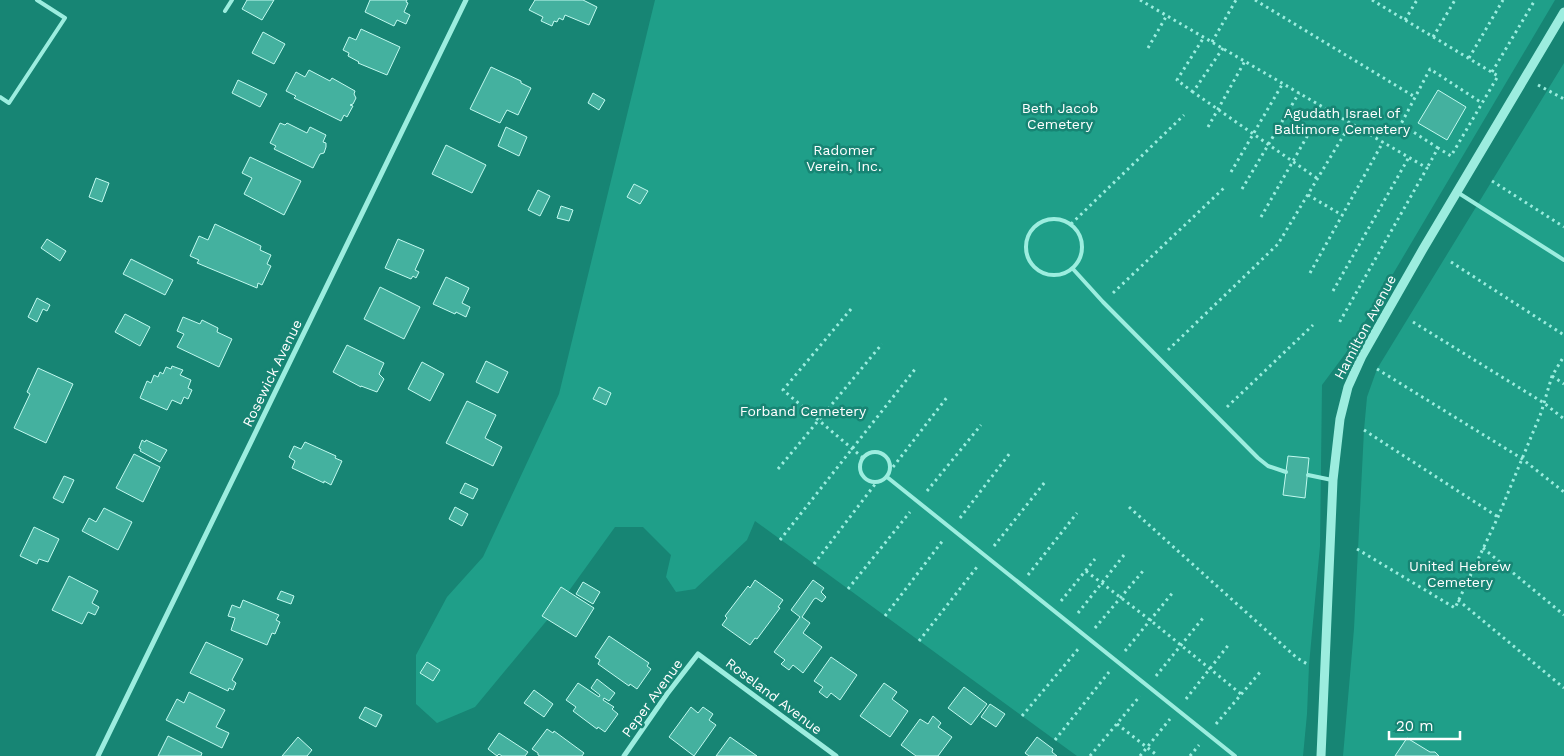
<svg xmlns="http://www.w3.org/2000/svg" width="1564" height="756" font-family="'Work Sans',sans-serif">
<rect width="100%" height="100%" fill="#178574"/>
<path fill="#1f9f89" d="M655,0h900l-207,350 -26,35 -2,161 -11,119 -2,49 -4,42h-226l-322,-235 -8,19 -52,49 -19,3 -10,-15 5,-22 -28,-28h-28l-62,86 -78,94 -38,16 -21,-19v-49l31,-58 36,-40 76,-163z
M1564,63v693h-221l11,-127 10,-199 3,-33 10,-28z"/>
<path fill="#44b19f" stroke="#c2faf0" d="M247,0h27l-12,20 -20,-11z
M370,0h37l-1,2 2,1 -4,9 6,3 -4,9 -9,-4 -3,6 -29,-14z
M535,0h48l14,7 -8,18 -24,-10 -2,5 -4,-2 -2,4 -3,-1 -2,5 -11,-5 2,-4 -14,-7z
M361,29l39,18 -13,28 -29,-12 1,-1 -11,-6 1,-3 -6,-3 6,-13 7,3z
M263,32l22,12 -11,20 -22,-11z
M491,67l30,14v2l10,5 -13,27 -11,-5 -7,13 -30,-14z
M309,70l21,11 2,-3 23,13 -1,3 2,4 -3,6 -3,1 3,1 -6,11 -3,-2 -3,6 -47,-23 2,-2 -10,-5 10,-19 9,5z
M238,80l29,14 -7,13 -28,-14z
M1438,90l28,17 -19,33 -29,-17z
M593,93l12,7 -6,10 -11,-7z
M280,123l5,2 2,-2 20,10 3,-6 16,8 -3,7 3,1v4l-2,6 -4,1 -7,14 -39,-19 2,-3 -6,-3z
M506,127l21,10 -8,19 -21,-10z
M446,145l40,20 -14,28 -40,-19z
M250,157l51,24 -17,34 -40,-21 8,-16 -10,-5z
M96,178l13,5 -7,19 -13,-5z
M634,184l14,7 -8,13 -13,-7z
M538,190l12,6 -10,20 -12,-6z
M561,206l12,4 -4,11 -12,-3z
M215,224l46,22 -1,4 11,5 -4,9 4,2 -9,19 -4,-2 -1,5 -60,-25 2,-3 -9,-4 9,-20 9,4z
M47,239l19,12 -6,10 -19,-13z
M398,239l26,11 -9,20 4,2 -3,6 -3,-2 -2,3 -26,-11z
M131,259l42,21 -8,15 -42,-21z
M446,277l23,11 -7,15 8,4 -4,10 -10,-5 -1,2 -22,-10z
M380,287l40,20 -16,32 -40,-20z
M37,298l13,7 -3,6 -4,-2 -6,13 -9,-5z
M125,314l25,13 -10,19 -25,-14z
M183,317l17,7 2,-4 16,8 -1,4 15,7 -13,28 -42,-20 7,-13 -7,-3z
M347,345l37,18 -5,11 5,5 -7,13 -16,-6v1l-28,-15z
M486,361l22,11 -10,21 -22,-11z
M422,362l22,12 -14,27 -22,-12z
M172,366l11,4 -3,5 11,5 -3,8 4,2 -4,9 -4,-2 -3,7 -9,-4 -5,10 -27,-12 7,-17 4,2 3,-8 4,2 2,-5 3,2 3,-7 5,2z
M38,368l35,16 -27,59 -32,-15 16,-34 -3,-2z
M599,387l12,6 -5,12 -13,-6z
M467,401l29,14 -11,23 17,9 -9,19 -47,-23z
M142,440l3,2 1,-2 21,10 -7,12 -20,-11 1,-2 -2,-1z
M305,442l31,14 -1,2 7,3 -11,24 -7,-4v2l-32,-15 3,-7 -6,-4 5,-11 7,3z
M134,454l26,13 -17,35 -27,-14z
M1288,456l21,2 -4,40 -22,-3z
M64,476l10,4 -11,23 -10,-5z
M465,483l13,6 -5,10 -13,-6z
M455,507l13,7 -6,12 -13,-7z
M104,508l28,14 -14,28 -36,-19 7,-13 7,4z
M34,527l25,12 -11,23 -9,-3 -2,5 -17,-8z
M69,576l29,15 -6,12 7,4 -4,8 -7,-3 -6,12 -30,-14z
M755,580l28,20 -5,7 2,1 -23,31 -2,-1 -5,7 -28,-20 5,-7 -2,-2 23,-30 2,2z
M813,580l11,8 -3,4 5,5 -4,5 -6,-4 -2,1 -12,18 8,6 -7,10 19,14 -19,26 -10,-8 -4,5 -8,-6 4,-4 -11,-8 26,-35 -9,-7z
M583,582l17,10 -7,12 -17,-10z
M561,587l33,21 -18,29 -34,-21z
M281,591l13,5 -3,8 -14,-5z
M243,600l36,15 -3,5 4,2 -5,12 -3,-1 -5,12 -36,-15 4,-12 -7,-2 4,-11 8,3z
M609,636l40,27 -2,3 4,3 -14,20 -7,-5 -1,2 -31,-22 2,-4 -5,-3z
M206,642l37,17 -11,21 4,3 -3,7 -4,-2 -1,3 -38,-18z
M831,657l26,18 -17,25 -9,-7 -4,5 -8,-6 4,-5 -9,-6z
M427,662l13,8 -7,11 -13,-8z
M597,679l18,14 -6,8 -5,-3 -1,2 11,7 -2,2 6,5 -13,18 -7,-5 -1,2 -24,-18 3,-4 -10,-7 12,-17 21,14 1,-2 -9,-7z
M884,683l13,9 -5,7 16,12 -18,26 -30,-21z
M964,687l23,17 -16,21 -23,-17z
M534,690l19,14 -9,13 -20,-14z
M189,692l36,18 -9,17 13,6 -7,15 -56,-28 11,-21 7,4z
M990,704l15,10 -9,13 -15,-10z
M365,707l17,8 -6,12 -17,-9z
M691,707l7,6 5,-6 10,7 -4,6 7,5 -22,31 -25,-19z
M933,716l8,7 -3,4 14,10 -14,19h-22l-15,-11 19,-26 8,5z
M547,729l6,4 1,-2 30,22 -2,3h-42l-2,-1v-2l-6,-4z
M499,733l29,19 -3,4h-23l-3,-2 -2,2 -9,-7z
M168,736l34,17 -1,3h-43z
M298,737l14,13 -5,6h-25z
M730,737l27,19h-41z
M1037,737l16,12 -1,3 5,4h-28l-4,-3z
M1407,738l23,14h5l4,4h-44z"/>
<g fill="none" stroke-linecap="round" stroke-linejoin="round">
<path stroke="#9ceddf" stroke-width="3" stroke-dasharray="2.5 4" stroke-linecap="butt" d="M1140,0l287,168 -88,155
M1255,0l160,97
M1372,0l126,76 -47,80 -13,-8 -11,20
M1405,20l12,-20
M1433,37l22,-37
M1212,42l24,-42
M1148,48l19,-33
M1223,48l-30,44 125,87
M1469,58l34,-58
M1492,72l43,-72
M1538,85l26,14
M1193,92l-16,-12 27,-43
M1208,127l37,-66
M1438,148l-37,-24 29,-55 52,34
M1231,172l52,-89
M1492,181l72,46
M1242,189l57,-96
M1308,195l34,20
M1261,217l48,-84
M1071,224l113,-109
M1451,262l113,73
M1310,273l73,-131
M1333,291l76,-134
M1113,293l112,-106
M851,309l-68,81 79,67
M1413,322l131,81 20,16
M1168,350l110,-106 73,-121
M1377,369l144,89 43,34
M1552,376l12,8
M1227,407l86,-82
M1364,430l134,87
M893,467l55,-71
M778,469l104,-125
M927,491l54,-66
M1129,507l168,151 12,7
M960,518l50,-65
M780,540l136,-172
M994,546l51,-64
M1483,548l81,67
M1357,549l98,59 43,-91 43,-104 11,-37 12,-20
M814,564l62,-81
M1086,571l64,49 91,74
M1028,575l49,-62
M848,589l62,-77
M1458,600l106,88
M1061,601l34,-42
M1078,613l46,-58
M885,616l59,-77
M1095,628l48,-57
M919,641l58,-74
M1125,651l49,-60
M1156,676l47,-58
M1186,699l44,-56
M1022,716l57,-68
M1117,724l41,32
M1216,724l45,-53
M1055,740l54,-68
M1090,756l50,-60
M1140,756l30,-37
M1190,756l9,-11"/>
<path stroke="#9ceddf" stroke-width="4" d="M225,11l7,-11
M0,97l9,6 56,-85 -28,-18
M1457,192l107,68
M1026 247a28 28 0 1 1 56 0a28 28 0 1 1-56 0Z
M1073,269l30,33 155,156 10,8 18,6
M860 467a15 15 0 1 1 30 0a15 15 0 1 1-30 0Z
M1308,475l24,5
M887,477l348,279"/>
<path stroke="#9ceddf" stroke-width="5" d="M98,756l368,-756
M624,756l43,-62 31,-40 138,102"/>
<path stroke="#9ceddf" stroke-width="9" d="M1321,756l12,-276 7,-61 8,-32 14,-31 61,-107 141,-237"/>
</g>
<g text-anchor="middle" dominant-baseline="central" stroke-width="5" stroke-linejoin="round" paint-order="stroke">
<g font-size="14" fill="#fff" stroke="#178574">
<text x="1060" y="108">Beth Jacob<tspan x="1060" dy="16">Cemetery</tspan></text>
<text x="1342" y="113">Agudath Israel of<tspan x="1342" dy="16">Baltimore Cemetery</tspan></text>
<text x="844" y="150">Radomer<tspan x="844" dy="16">Verein, Inc.</tspan></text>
<text x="803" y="411">Forband Cemetery</text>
<text x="1460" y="566">United Hebrew<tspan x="1460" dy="16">Cemetery</tspan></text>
</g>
<g font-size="14" fill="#fff" stroke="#178574">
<text transform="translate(1365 327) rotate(-62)">Hamilton Avenue</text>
<text transform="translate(272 373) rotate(-64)">Rosewick Avenue</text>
<text transform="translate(774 696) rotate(37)">Roseland Avenue</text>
<text transform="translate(652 698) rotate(-54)">Peper Avenue</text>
</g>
</g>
<path d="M1389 731v8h71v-8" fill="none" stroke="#ffffff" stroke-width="2.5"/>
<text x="1396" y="731" font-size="15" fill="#ffffff" stroke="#178574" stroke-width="4" paint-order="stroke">20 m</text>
</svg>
